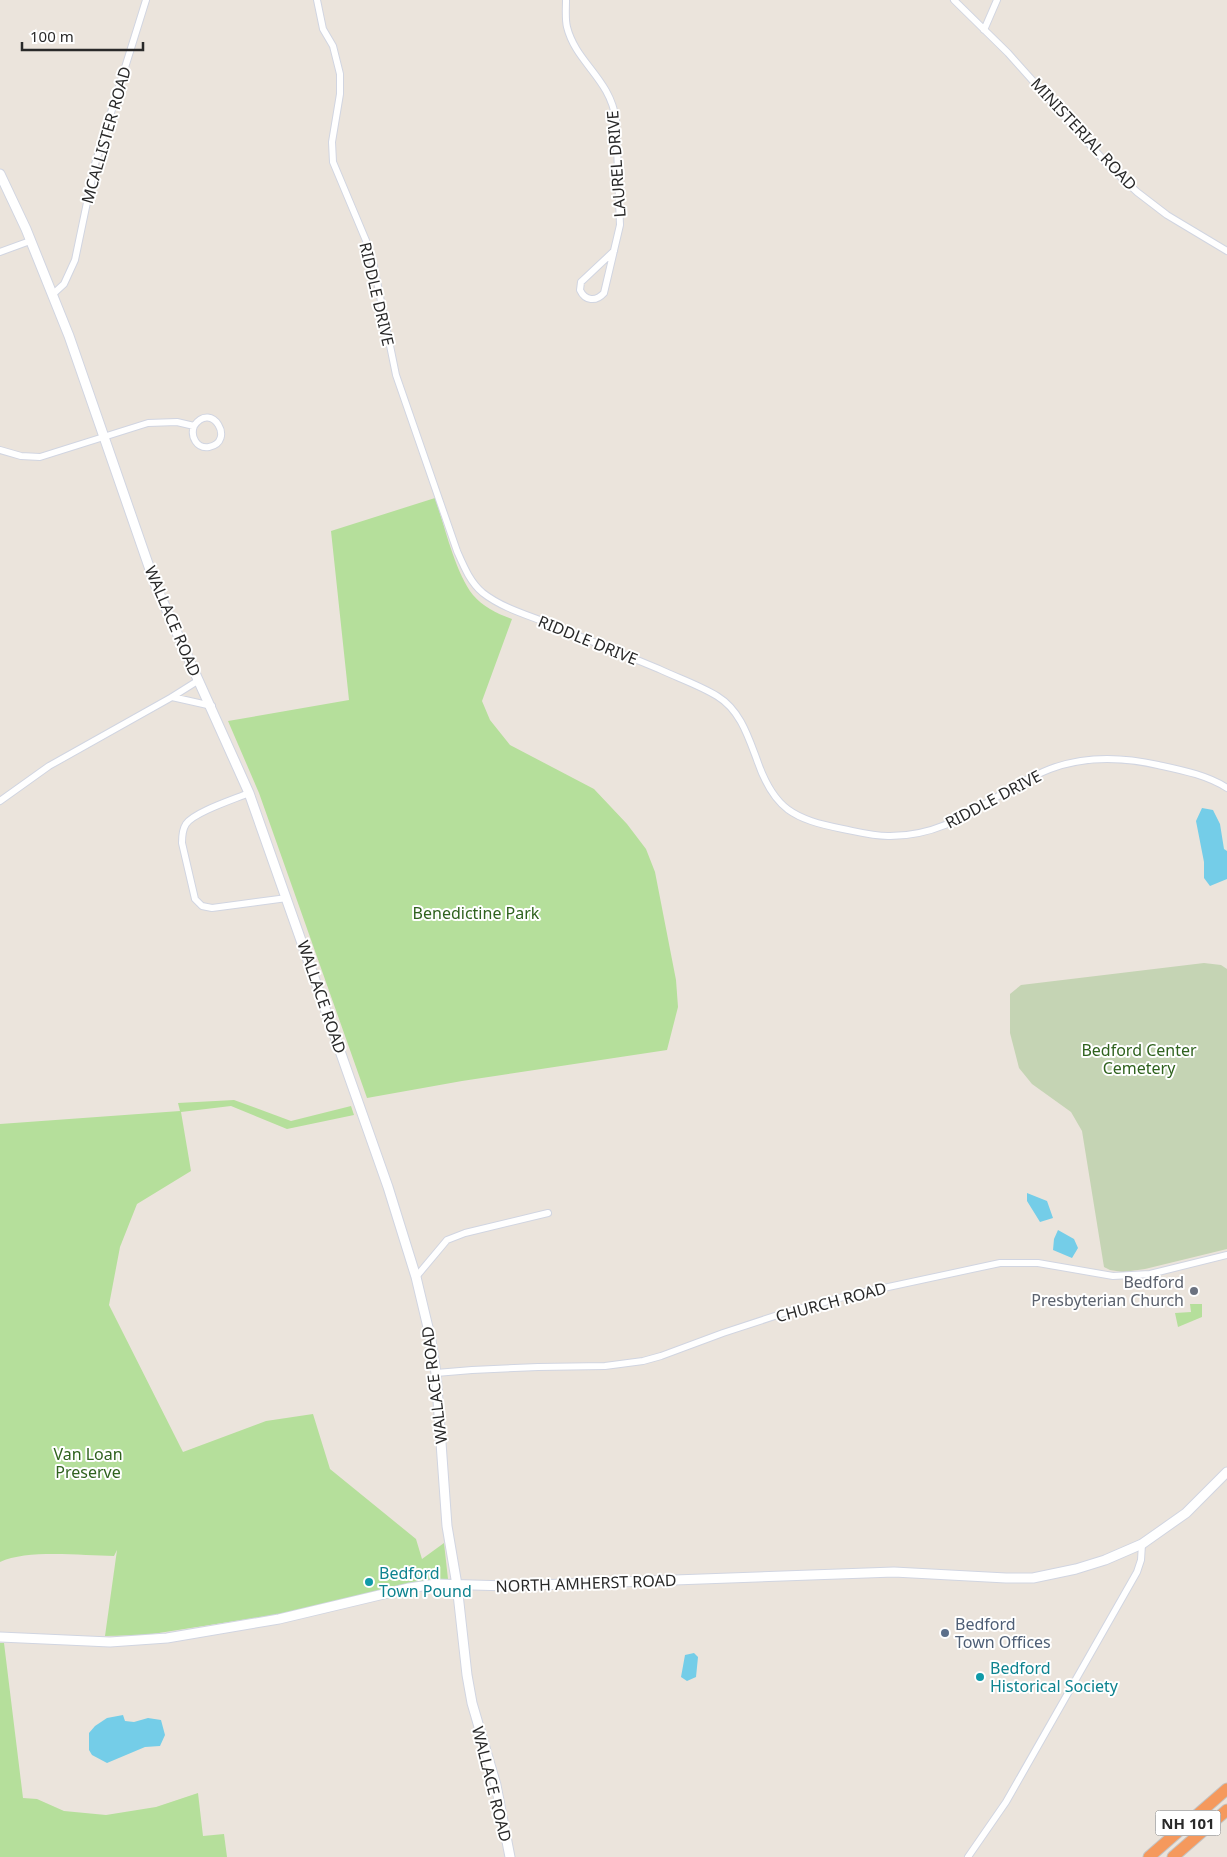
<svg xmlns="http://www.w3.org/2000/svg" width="1227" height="1857" font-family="'Noto Sans',sans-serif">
<rect width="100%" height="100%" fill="#ebe4dc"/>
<path fill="#b5df9b" d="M435,498c10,29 20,74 38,97 10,12 25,19 39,24l-30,82 8,19 20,25 84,44 33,35 19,25 9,23 21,108 2,27 -11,43 -205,31 -95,17 -108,-305 -31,-72 121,-21 -18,-169z
M234,1100l57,21 60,-15 3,9 -67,14 -56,-23 -50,6 10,59 -54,33 -17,43 -11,58 74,147 83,-31 47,-7 17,55 86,70 6,20 22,-16 4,36 -47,6 -121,29 -134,21 -41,1 12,-86 -3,6c-31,0 -86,-7 -114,6v-438l180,-13 -2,-8z
M1190,1304h12v13l-24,10 -3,-14 16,-1z
M0,1643h4l19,155 14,1 27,12 42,4 50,-8 42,-14 5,43 21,-2 3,23h-227z"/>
<path fill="#c5d4b4" d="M1204,963l17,2 6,4v280l-82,20 -22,3 -13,-2 -6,-3 -22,-136 -11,-19 -39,-28 -13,-16 -9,-35v-39l11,-9z"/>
<path fill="#74cde8" d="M1202,808l11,2 7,14 4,25 3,2v28l-17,7 -6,-8v-16l-8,-41z
M1027,1193l20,8 6,17 -13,4 -13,-21z
M1058,1230l16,9 4,9 -6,10 -19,-8 1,-11z
M694,1653l4,4 -2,20 -9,4 -6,-4 4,-22z
M123,1715l2,6 9,1 14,-4 13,2 4,15 -5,11 -15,1 -38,16 -15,-8 -3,-5v-17l6,-7 12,-8z"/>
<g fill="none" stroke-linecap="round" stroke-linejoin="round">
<g stroke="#d1d5e1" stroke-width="8">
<path id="street" d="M317,0l6,29 10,17 7,28v20l-8,48 1,20 34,81 6,19 23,113 61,176c7,16 13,31 26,42 18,14 41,21 62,29 38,16 76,31 114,47 19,9 40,16 58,27 23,14 31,40 40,64 17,50 37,59 86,69 15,3 30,7 45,7 68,1 105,-45 162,-67 34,-13 73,-12 108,-4 23,5 49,10 69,23
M566,0c0,9 -1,19 1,27 9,36 43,51 49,93l4,105 -16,68c-8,9 -19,8 -24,-3l1,-8 33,-31
M954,0l54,53 101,113 28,26 30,23 60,36
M984,30l13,-30
M0,252l30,-11
M52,295l12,-11 11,-24 20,-96 51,-164
M0,450l21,6 19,1 108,-34 29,-1 17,4c18,-26 42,16 15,21 -12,2 -19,-10 -15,-21
M172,697l40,9
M249,793c-14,6 -55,19 -63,31 -4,6 -4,13 -4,19l13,56 7,7 10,2 75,-10
M0,801l49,-35 123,-69 27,-17
M416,1277l31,-37 18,-7 83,-20
M436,1373l36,-3 66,-3 67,-1 38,-5 18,-5 62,-23 64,-21 64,-17 149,-32h38l75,13 37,-2 77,-19
M968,1857l38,-55 131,-230 4,-12 1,-16"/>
</g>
<g stroke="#d1d5e1" stroke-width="11">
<path id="secondary" d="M0,174l26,55 43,107 86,248 94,209 139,394 28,90 15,63 5,33 11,153 10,59 10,90 5,28 24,82 14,72
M0,1637l110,5 57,-4 112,-19 130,-31 27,-4 73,2 385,-14 112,6h27l43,-9 29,-9 37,-16 44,-31 41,-41"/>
</g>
<g stroke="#c3c3c3" stroke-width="13">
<path id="highway" d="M1149,1857l78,-68
M1173,1857l54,-47"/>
</g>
<use href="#street" stroke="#fff" stroke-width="6"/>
<use href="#secondary" stroke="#fff" stroke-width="9"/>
<use href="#highway" stroke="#f5995d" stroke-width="11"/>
</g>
<circle fill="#6b7280" stroke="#fff" stroke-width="2" cx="1194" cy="1291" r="5"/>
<g fill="#0f9aa8" stroke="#fff" stroke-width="2">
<circle cx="369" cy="1582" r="5"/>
<circle cx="980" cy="1677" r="5"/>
</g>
<circle fill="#5c6f8a" stroke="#fff" stroke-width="2" cx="945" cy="1633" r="5"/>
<g text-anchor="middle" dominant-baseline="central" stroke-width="4" stroke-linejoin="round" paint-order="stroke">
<rect fill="#fff" stroke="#696969" stroke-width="1" x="1155.5" y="1810.5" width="65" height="25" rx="4"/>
<g font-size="15" font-weight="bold" fill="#292929">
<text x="1188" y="1823">NH 101</text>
</g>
<g font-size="16" fill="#292929" stroke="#fff">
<text transform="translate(1084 134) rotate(47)">MINISTERIAL ROAD</text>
<text transform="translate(106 135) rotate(-74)">MCALLISTER ROAD</text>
<text transform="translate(616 164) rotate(-94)">LAUREL DRIVE</text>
<text transform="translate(377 294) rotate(77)">RIDDLE DRIVE</text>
<text transform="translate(173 621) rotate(67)">WALLACE ROAD</text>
<text transform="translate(588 640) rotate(22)">RIDDLE DRIVE</text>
<text transform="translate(993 799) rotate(-28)">RIDDLE DRIVE</text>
<text transform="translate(322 997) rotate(71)">WALLACE ROAD</text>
<text transform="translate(831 1302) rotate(-15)">CHURCH ROAD</text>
<text transform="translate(434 1385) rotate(-97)">WALLACE ROAD</text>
<text transform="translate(586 1583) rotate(-2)">NORTH AMHERST ROAD</text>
<text transform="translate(492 1784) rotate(76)">WALLACE ROAD</text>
</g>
<g font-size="16" fill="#2f621e" stroke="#fff">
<text x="476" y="913">Benedictine Park</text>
<text x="1139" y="1050">Bedford Center<tspan x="1139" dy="18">Cemetery</tspan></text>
<text x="88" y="1454">Van Loan<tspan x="88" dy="18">Preserve</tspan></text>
</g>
<g font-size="16" fill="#5b616d" stroke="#fff" text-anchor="end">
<text x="1184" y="1282">Bedford<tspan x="1184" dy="18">Presbyterian Church</tspan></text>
</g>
<g font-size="16" fill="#0d838f" stroke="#fff" text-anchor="start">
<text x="379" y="1573">Bedford<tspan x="379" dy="18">Town Pound</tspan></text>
<text x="990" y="1668">Bedford<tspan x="990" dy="18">Historical Society</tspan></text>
</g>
<g font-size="16" fill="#4e5e75" stroke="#fff" text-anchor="start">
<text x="955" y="1624">Bedford<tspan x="955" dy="18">Town Offices</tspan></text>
</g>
</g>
<path d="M22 42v8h121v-8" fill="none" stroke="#292929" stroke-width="2.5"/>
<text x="30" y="42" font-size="15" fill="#292929" stroke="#ffffff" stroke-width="4" paint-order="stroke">100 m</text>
</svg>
